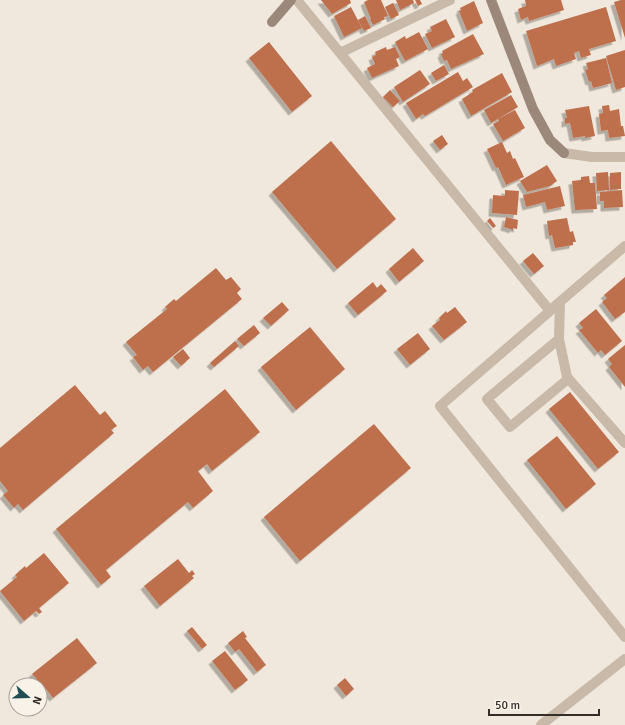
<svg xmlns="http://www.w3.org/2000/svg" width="625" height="725" font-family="Signika,sans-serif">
<defs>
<filter id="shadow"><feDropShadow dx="-3.5" dy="3.5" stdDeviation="0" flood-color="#0004"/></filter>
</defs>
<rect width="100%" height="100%" fill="#f0e8dc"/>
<path fill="#be6f4d" filter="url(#shadow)" d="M321,0h29l1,3 -19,11z
M368,0h13l7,16 -4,1 1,2 -12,6 -3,-6h1l-7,-17z
M396,0h17l1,3 -14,7z
M415,0h5l2,4 -4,2z
M525,0h36l3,10 -35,11 -1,-4 -7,3 -3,-11 8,-3z
M621,0h4v38l-11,-36z
M474,1l9,22 -16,8 -8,-20 2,-1 -1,-2z
M393,3l6,12 -8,4 -6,-12z
M351,7l11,21 -18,9 -10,-21z
M606,7l10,34 -27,8 2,6 -10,3 -2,-7 -5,2 2,6 -20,7 -2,-7 -17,7 -11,-35z
M365,16l6,12 -7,3 -6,-11z
M446,19l9,18 -23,11 -7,-14 7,-3 -2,-4z
M419,32l9,17 -23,12 -10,-19 10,-6 1,3z
M473,34l11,20 -33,15 -4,-9 -3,1 -3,-7 2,-1 -1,-2z
M269,42l43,54 -20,16 -43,-54z
M386,47l1,3 8,-3 5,10 -4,2 3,7 -27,12 -5,-10 8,-4 -3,-7 4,-2 -1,-3z
M625,50v37l-9,3 -10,-34z
M606,58l6,25 -19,5 -2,-7 -2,1 -4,-12 3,-1 -2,-6z
M444,65l5,9 -13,7 -5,-8z
M420,70l10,14 -27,18 -9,-15z
M458,72l5,9 4,-3 6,9 -48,29 -2,-2 -7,5 -10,-16z
M502,73l10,19 -41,24 -9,-17 11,-7 -1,-2z
M390,90l10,11 -7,6 -10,-10z
M511,95l7,12 -27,16 -7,-13z
M609,105l1,6 9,-2 2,17h2l2,10 -16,2 -1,-8 -7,1 -2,-17 4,-1 -1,-7z
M589,106l6,30 -10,2v-2l-12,2 -3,-15 -5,1v-6h2l-2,-8z
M515,110l10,18 -22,13 -10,-17 6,-3 -1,-2z
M442,135l6,9 -8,6 -7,-9z
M331,141l65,78 -59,50 -65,-77z
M502,142l5,11 3,-2 3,8 2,-1 9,19 -18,8 -8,-18 -2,1 -9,-19z
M547,165l10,16 -7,5 -23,6 -7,-11z
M608,172l1,18 -12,1 -1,-18z
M621,172v17l-11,1v-17z
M589,176l1,7h5l2,26 -22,1 -3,-29 9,-1v-3z
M560,186l5,20 -18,4 -2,-8 -19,5 -3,-12z
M505,190l14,1 -2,24 -25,-2 1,-18 12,1z
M622,190l1,17 -19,1v-7h-4v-9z
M506,217l12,3 -1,9 -4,-1v2l-9,-3z
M490,218l6,8 -3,2 -6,-7z
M567,218l3,14 3,-1 3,11h-3v3l-18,3 -3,-13 -3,1 -2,-15z
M413,248l11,13 -25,21 -10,-13z
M533,253l11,13 -10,8 -11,-13z
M216,268l10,12 5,-3 10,12 -4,4 5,6 -89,73 -5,-6 -5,4 -10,-13 4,-2 -11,-13 41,-33 -2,-2 9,-8 2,2z
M625,277v35l-10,7 -13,-17 5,-4 -3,-3z
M373,282l4,6 4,-4 6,7 -29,24 -10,-12z
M282,302l7,8 -18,16 -8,-8z
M455,307l12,15 -23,18 -12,-14 8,-6 -1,-2 7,-7 1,2z
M596,309l26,32 -17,14 -4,-5 -3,3 -19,-23 4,-2 -4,-5z
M254,325l6,8 -16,13 -7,-7z
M310,327l35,42 -49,41 -35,-43z
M418,333l12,16 -20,16 -13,-16z
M235,341l4,5 -25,21 -4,-4z
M625,345v42l-16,-20 3,-3 -4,-5z
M183,349l7,9 -9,8 -8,-9z
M75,385l25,30 5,-4 12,15 -6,4 3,3 -91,77 -5,-6 -4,4 -11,-13 5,-4 -8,-10v-33z
M225,389l35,43 -48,39 -5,-7 -9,7 15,20 -20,17 -5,-6 -82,68 5,7 -10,8 -45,-56z
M570,392l49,60 -21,17 -49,-60z
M374,424l37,44 -111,93 -36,-44z
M557,436l39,48 -30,25 -39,-49z
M44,553l25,30 -30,25 3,4 -3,2 -3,-3 -12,10 -24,-30 17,-14 -2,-2 10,-9 1,2z
M178,559l11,14 3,-3 3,4 -3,2 2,2 -34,28 -16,-20z
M192,627l15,18 -5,4 -15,-18z
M243,631l4,6 -2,1 21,27 -9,7 -18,-23 -4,3 -7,-9z
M77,638l20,25 -44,35 -7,-9 -3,3 -3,-3v-4h-3l-3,-3 3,-3 -5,-5z
M225,651l23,29 -13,10 -23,-29z
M345,678l9,11 -8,7 -9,-11z"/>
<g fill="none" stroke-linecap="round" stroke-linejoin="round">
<path stroke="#c8b9a9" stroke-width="10" d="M297,0l253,311 -110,95 185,231
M340,53l110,-53
M564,153l28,4h33
M560,302l-1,37 8,38 58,66
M555,306l70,-60
M559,339l-72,60 23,28 58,-48
M541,725l84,-66"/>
<path stroke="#9b887b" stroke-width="10" d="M491,0l42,109 17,31 14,13
M272,22l19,-22"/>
</g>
<g transform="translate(28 697) rotate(110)"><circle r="19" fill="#f8f2e9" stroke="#aaa39c"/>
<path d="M0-3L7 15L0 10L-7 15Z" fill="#214e54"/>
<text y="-6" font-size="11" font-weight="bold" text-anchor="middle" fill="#352d28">N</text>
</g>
<path d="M489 709v6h110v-6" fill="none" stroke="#352d28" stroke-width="2"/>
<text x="495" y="709" font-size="12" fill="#352d28" stroke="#f8f2e9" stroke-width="3" paint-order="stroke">50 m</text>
</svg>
